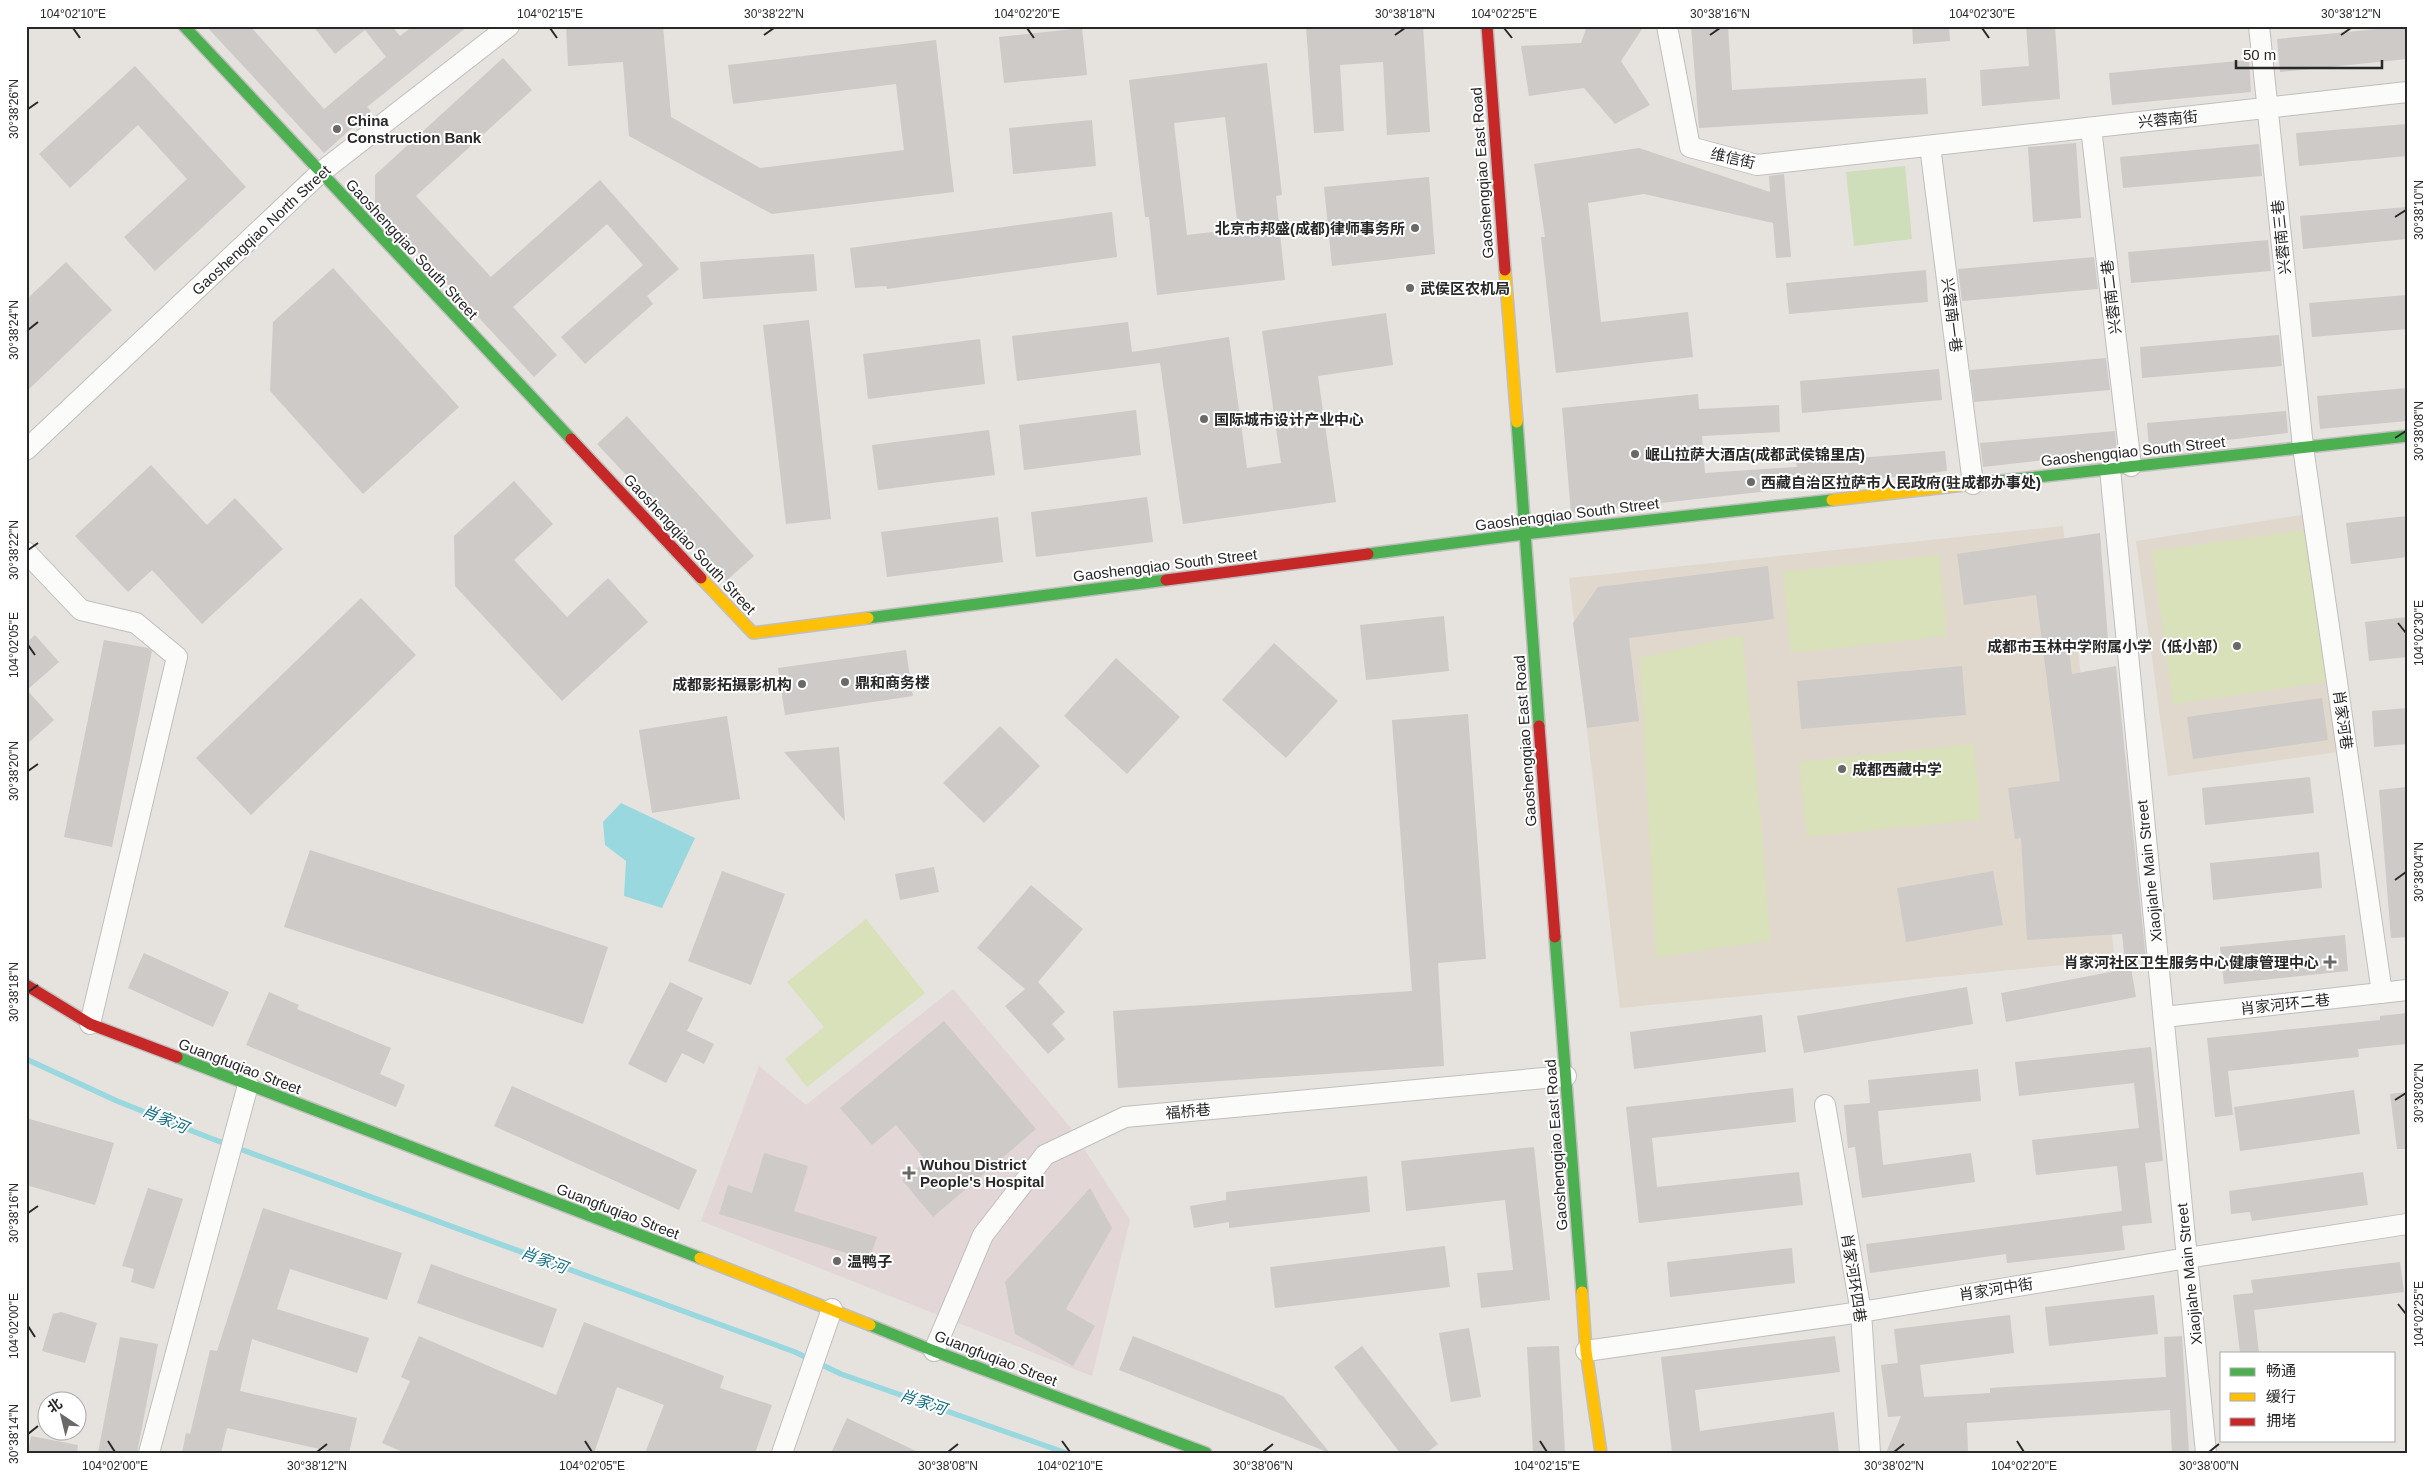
<svg xmlns="http://www.w3.org/2000/svg" width="2433" height="1479" font-family="Arial,'Noto Sans SC',sans-serif">
<rect width="100%" height="100%" fill="#e6e2de"/>
<path fill="#e0d8cd" d="M2307,514l31,238 -170,24 -32,-235z
M2063,526l52,434 -495,48 -51,-430z"/>
<path fill="#e3d6d6" d="M953,989l117,138 60,93 -38,156 -391,-155 58,-155 47,39z"/>
<path fill="#cedeba" d="M1905,166l7,73 -58,7 -8,-74z"/>
<path fill="#d8e1b9" d="M2306,530l21,152 -154,22 -21,-153z
M1939,555l8,81 -156,17 -8,-81z
M1742,635l21,209 7,96 -114,18 -16,-300z
M1973,744l8,75 -174,18 -8,-75z
M866,919l59,74 -118,94 -22,-28 39,-32 -37,-45z"/>
<path fill="#9ad8df" d="M621,803l74,35 -33,70 -38,-12 2,-35 -21,-16 -2,-23z"/>
<g fill="none" stroke-linecap="round" stroke-linejoin="round">
<path stroke="#9ad8df" stroke-width="5.5" d="M26,1059l91,42 93,37 585,214 46,22 225,79"/>
</g>
<path fill="#cdcac8" fill-rule="evenodd" d="M206,26h44l74,83 62,-52 -21,-27 -30,24 -22,-28h79l8,10 13,-10h55l-101,81 4,4 -47,42z
M566,26h97l8,91 89,51 144,-18 -8,-66 -163,20 -5,-39 208,-25 18,152 -182,22 -143,-78 -6,-74 -55,4z
M1323,26h100l7,106 -43,3 -4,-73 -43,3 4,66 -30,2 -8,-106z
M1587,26h57l-23,35 29,44 -35,19 -31,-36 -55,8 -8,-50 60,-3z
M1691,26h37l4,64 194,-12 2,36 -229,14z
M1912,26h37l1,15 -37,3z
M2026,26h29l5,73 -78,7 -2,-36 49,-4z
M2407,26v33l-127,13 -3,-33z
M1082,28l5,47 -83,8 -5,-46z
M503,58l29,32 -116,106 75,81 109,-97 79,89 -32,27 6,8 -68,60 -24,-27 82,-72 -36,-41 -94,83 44,48 -23,22 -159,-171v-31z
M2249,60l2,32 -139,13 -3,-32z
M1267,63l15,132 -6,1 9,84 -128,15 -8,-78h-4l-16,-137zM1225,117l13,112 -51,6 -13,-112z
M135,66l111,121 -91,84 -31,-34 63,-58 -49,-54 -68,63 -31,-34z
M1092,120l4,46 -83,8 -4,-46z
M2407,124v32l-108,10 -3,-33z
M2076,143l5,75 -48,4 -5,-75z
M2259,144l3,32 -139,12 -3,-31z
M1639,148l131,44 -1,-16 15,-2 7,83 -15,1 -3,-35 -129,-29 -56,9 13,119 87,-10 5,45 -137,16 -15,-136h4l-11,-73z
M1429,177l6,77 -103,12 -8,-79z
M2407,207v32l-104,10 -3,-33z
M1112,212l5,45 -230,32 -1,-3 -31,2 -5,-40z
M2268,240l3,31 -140,12 -3,-31z
M814,254l3,37 -114,8 -3,-37z
M2094,257l4,32 -136,12 -4,-32z
M66,262l46,48 -86,82v-92z
M333,268l126,139 -96,87 -93,-103 3,-69z
M1926,270l2,32 -139,12 -3,-31z
M2407,295v34l-95,8 -3,-34z
M1386,313l7,52 -75,11 18,126 -153,22 -23,-161 -143,18 -5,-45 116,-14 4,30 97,-15 18,131 34,-5 -19,-132z
M809,320l22,199 -45,5 -23,-199z
M2279,335l3,31 -140,12 -2,-31z
M980,339l5,45 -117,15 -5,-45z
M2106,358l4,32 -136,12 -4,-32z
M1939,369l3,31 -140,13 -2,-32z
M2407,388v33l-87,8 -3,-33z
M1698,394l1,15 80,-4 1,27 -78,4 3,37 92,-6 -1,-4 149,-12 2,20 -376,42 -9,-105z
M1136,410l5,45 -117,15 -5,-45z
M2286,411l2,22 -139,16 -2,-26z
M627,416l127,140 -28,25 -129,-137z
M989,430l6,45 -117,15 -6,-45z
M2115,431l2,21 -134,15 -3,-24z
M151,465l56,60 28,-27 48,51 -81,75 -50,-54 -24,22 -53,-56z
M514,481l39,43 -39,36 53,57 41,-39 40,44 -86,79 -107,-115 -1,-50z
M1147,497l6,45 -117,15 -5,-45z
M2407,516v41l-56,7 -5,-41z
M998,517l5,45 -116,15 -6,-45z
M2100,533l8,107 -40,3 4,31 44,-8 30,293 -21,3 -3,-28 -95,6 -6,-102 -6,1 -7,-51 52,-7 -24,-186 -72,10 -7,-51z
M1768,566l6,53 -145,19 10,83 -52,7 -14,-105 25,-36z
M361,598l55,57 -165,160 -55,-57z
M1444,616l5,55 -83,9 -6,-55z
M2407,617v40l-38,4 -4,-39z
M35,635l24,27 -32,28 27,30 -28,25v-102z
M104,640l44,8 4,3 -40,196 -48,-10z
M1274,643l64,58 -52,57 -64,-58z
M906,650l7,46 -128,19 -7,-47z
M1116,658l64,59 -53,57 -63,-58z
M1962,666l4,49 -165,14 -4,-48z
M2322,698l6,42 -135,19 -6,-42z
M2407,708v36l-33,3 -2,-36z
M1468,714l18,245 -48,4 6,103 -326,22 -5,-77 299,-20 -20,-271z
M727,716l13,83 -88,14 -13,-83z
M1000,726l40,40 -56,57 -41,-40z
M839,747l6,74 -61,-69z
M2310,777l4,36 -109,12 -3,-37z
M2407,787v150l-16,1 -12,-148z
M310,850l298,97 -25,77 -299,-97z
M2319,852l3,36 -109,12 -3,-37z
M934,867l5,25 -39,8 -5,-26z
M722,871l63,23 -34,91 -63,-24z
M1993,871l10,54 -97,17 -9,-54z
M1031,885l52,44 -45,53 27,30 -13,12 13,15 -17,15 -43,-48 20,-17 -48,-41z
M2345,935l3,36 -124,13 -4,-37z
M144,953l85,39 -16,35 -85,-39z
M2131,968l5,29 -130,25 -5,-29z
M670,982l33,16 -16,33 27,13 -10,20 -22,-11 -16,30 -38,-19z
M1967,987l6,37 -169,29 -7,-37z
M269,992l30,13 -2,4 94,39 -11,26 25,11 -9,22 -150,-62z
M2407,1013v31l-49,5 1,8 -131,14 5,44 -18,2 -8,-79 173,-18v-4z
M1762,1015l4,37 -132,17 -4,-37z
M944,1021l92,108 -103,88 -31,-37 24,-19 -30,-36 -24,20 -32,-37z
M2151,1047l12,114 -18,2 7,60 -30,3 3,24 -118,13 -1,-9 -136,19 -4,-29 256,-33 -5,-45 -81,9 -4,-35 107,-12 -5,-45 -115,13 -4,-34z
M1978,1069l3,32 -103,10 5,54 88,-12 4,29 -113,16 -7,-51 -7,1 -4,-43 26,-2 -2,-23z
M512,1086l185,84 -18,40 -185,-84z
M1793,1088l3,34 -144,16 5,49 142,-15 4,33 -164,18 -13,-116z
M2354,1090l6,44 -120,17 -6,-44z
M2407,1092v57h-10l-7,-55z
M26,1118l88,25 -19,62 -69,-20z
M1534,1147l16,153 -69,8 -4,-35 36,-3 -8,-70 -99,11 -5,-50z
M764,1153l44,13 -14,45 83,26 -8,23 -150,-46 9,-29 24,8z
M2363,1172l5,33 -116,16 -2,-9 -19,2 -2,-23z
M1367,1176l3,36 -141,16v-6l-35,6 -4,-22 36,-6v-8z
M148,1188l35,11 -29,90 -23,-7 3,-13 -12,-3z
M1090,1188l22,40 -46,81 29,17 -22,40 -58,-32 -10,-52z
M263,1208l139,45 -15,47 -97,-31 -13,40 92,29 -12,35 -105,-34 -12,52 117,27 -8,35h-12l-110,-25 -6,25h-39l4,-20 4,1 20,-84 7,1z
M1445,1246l5,41 -175,21 -5,-41z
M1792,1248l3,35 -125,14 -3,-35z
M2400,1262l4,30 -150,18 5,43h-19l-7,-58 20,-2 -2,-13z
M431,1264l126,45 -14,39 -126,-45z
M2154,1295l4,39 -109,12 -4,-39z
M61,1312l36,11 -12,40 -43,-12 11,-37z
M2010,1315l4,38 -94,12 4,32 66,-4v-5l176,-11 -2,-40 18,-1 7,117h-17l-2,-43 -203,13 1,30h-82l15,-37 -13,1 -7,-52 17,-2 -4,-34z
M584,1322l140,54 -4,12 52,17 -17,48h-110l19,-48 -47,-18 -23,66h-189l-23,-10 28,-62 -9,-4 18,-41 137,59z
M1469,1328l12,69 -30,5 -12,-69z
M1133,1336l150,60 47,57 -211,-83z
M1835,1336l5,36 -145,18 5,41 134,-19 5,41h-167l-11,-96z
M120,1337l38,7 -21,109h-39z
M1362,1346l76,98 -12,9h-26l-66,-86z
M1559,1346l6,107h-32l-6,-106z
M847,1418l73,35h-89z
M31,1436l47,9 -1,8h-49z"/>
<g fill="none" stroke-linecap="round" stroke-linejoin="round">
<g stroke="#c0bfbf" stroke-width="22">
<path id="street" d="M1667,26l23,121 67,18 650,-73
M2259,26l44,421 79,546
M2091,128l40,338
M1930,146l43,338
M26,450l294,-277 189,-147
M2110,469l96,984
M26,552l55,58 55,13 41,34 -87,367
M2164,1017l243,-27
M1825,1105l36,207 9,141
M934,1351l49,-116 62,-80 80,-38 441,-41
M1586,1351l275,-39 326,-54 220,-34
M149,1453l99,-368
M782,1453l50,-144"/>
</g>
<g stroke="#c0bfbf" stroke-width="14">
<path id="fast" d="M184,26l387,413
M1517,422l22,304
M1982,483l425,-47
M1368,554l156,-20 308,-34
M868,618l298,-38
M1555,937l27,355
M177,1057l523,201
M870,1325l64,26 272,102"/>
</g>
<g stroke="#c0bfbf" stroke-width="14">
<path id="slow" d="M1505,270l12,152
M1832,500l150,-17
M701,578l52,55 115,-15
M700,1258l170,67
M1582,1292l4,59 15,102"/>
</g>
<g stroke="#c0bfbf" stroke-width="14">
<path id="jam" d="M1487,26l18,244
M571,439l130,139
M1166,580l202,-26
M1539,726l16,211
M26,985l64,39 87,33"/>
</g>
<use href="#street" stroke="#fbfbfa" stroke-width="20"/>
<use href="#fast" stroke="#4caf50" stroke-width="11"/>
<use href="#slow" stroke="#ffc107" stroke-width="11"/>
<use href="#jam" stroke="#c62828" stroke-width="11"/>
</g>
<path fill="none" stroke="#282828" stroke-width="2" d="M73,28l7,10M550,28l7,10M1027,28l7,10M1504,28l8,10M1982,28l7,10M764,35l10,-7M1395,35l10,-7M1710,35l10,-7M2341,35l10,-7M28,109l10,-7M2395,217l11,-7M28,330l10,-8M2395,438l11,-7M28,550l10,-7M2398,623l8,10M28,645l7,10M28,771l10,-7M2395,880l11,-8M28,992l10,-7M2395,1100l11,-7M28,1213l10,-7M2398,1304l8,10M28,1326l7,11M28,1434l10,-8M108,1441l7,11M585,1441l7,11M1062,1441l8,11M1540,1441l7,11M2017,1441l7,11M317,1452l10,-8M948,1452l10,-8M1263,1452l10,-8M1894,1452l10,-8M2209,1452l10,-8"/>
<g fill="#6a6968" stroke="#fff" stroke-width="2">
<circle cx="337" cy="129" r="5"/>
<circle cx="1415" cy="228" r="5"/>
<circle cx="1410" cy="288" r="5"/>
<circle cx="1204" cy="419" r="5"/>
<circle cx="1635" cy="454" r="5"/>
<circle cx="1751" cy="482" r="5"/>
<circle cx="2237" cy="646" r="5"/>
<circle cx="845" cy="682" r="5"/>
<circle cx="802" cy="684" r="5"/>
<circle cx="1842" cy="769" r="5"/>
<path d="M2327.5 954.5h5v5h5v5h-5v5h-5v-5h-5v-5h5z"/>
<path d="M906.5 1165.5h5v5h5v5h-5v5h-5v-5h-5v-5h5z"/>
<circle cx="837" cy="1261" r="5"/>
</g>
<g text-anchor="middle" dominant-baseline="central" stroke-width="4" stroke-linejoin="round" paint-order="stroke">
<g font-size="15" fill="#282828" stroke="#fff">
<text transform="translate(2168 119) rotate(-6)">兴蓉南街</text>
<text transform="translate(1733 158) rotate(13)">维信街</text>
<text transform="translate(1482 173) rotate(-94)">Gaoshengqiao East Road</text>
<text transform="translate(261 230) rotate(-43)">Gaoshengqiao North Street</text>
<text transform="translate(2281 237) rotate(-96)">兴蓉南三巷</text>
<text transform="translate(412 249) rotate(47)">Gaoshengqiao South Street</text>
<text transform="translate(2111 297) rotate(-97)">兴蓉南二巷</text>
<text transform="translate(1952 315) rotate(83)">兴蓉南一巷</text>
<text transform="translate(2133 451) rotate(-6)">Gaoshengqiao South Street</text>
<text transform="translate(1567 514) rotate(-7)">Gaoshengqiao South Street</text>
<text transform="translate(690 544) rotate(47)">Gaoshengqiao South Street</text>
<text transform="translate(1165 565) rotate(-7)">Gaoshengqiao South Street</text>
<text transform="translate(2343 720) rotate(82)">肖家河巷</text>
<text transform="translate(1525 741) rotate(-94)">Gaoshengqiao East Road</text>
<text transform="translate(2149 871) rotate(-96)">Xiaojiahe Main Street</text>
<text transform="translate(2285 1004) rotate(-6)">肖家河环二巷</text>
<text transform="translate(240 1066) rotate(21)">Guangfuqiao Street</text>
<text transform="translate(1188 1111) rotate(-5)">福桥巷</text>
<text transform="translate(1556 1145) rotate(-94)">Gaoshengqiao East Road</text>
<text transform="translate(618 1211) rotate(21)">Guangfuqiao Street</text>
<text transform="translate(2189 1274) rotate(-96)">Xiaojiahe Main Street</text>
<text transform="translate(1854 1278) rotate(81)">肖家河环四巷</text>
<text transform="translate(1996 1289) rotate(-9)">肖家河中街</text>
<text transform="translate(996 1358) rotate(21)">Guangfuqiao Street</text>
</g>
<g font-size="15" font-weight="bold" fill="#282828" stroke="#fff" text-anchor="start">
<text x="347" y="120">China<tspan x="347" dy="17">Construction Bank</tspan></text>
<text x="1405" y="228" text-anchor="end">北京市邦盛(成都)律师事务所</text>
<text x="1420" y="288">武侯区农机局</text>
<text x="1214" y="419">国际城市设计产业中心</text>
<text x="1645" y="454">岷山拉萨大酒店(成都武侯锦里店)</text>
<text x="1761" y="482">西藏自治区拉萨市人民政府(驻成都办事处)</text>
<text x="2227" y="646" text-anchor="end">成都市玉林中学附属小学（低小部）</text>
<text x="855" y="682">鼎和商务楼</text>
<text x="792" y="684" text-anchor="end">成都影拓摄影机构</text>
<text x="1852" y="769">成都西藏中学</text>
<text x="2319" y="962" text-anchor="end">肖家河社区卫生服务中心健康管理中心</text>
<text x="920" y="1164">Wuhou District<tspan x="920" dy="17">People's Hospital</tspan></text>
<text x="847" y="1261">温鸭子</text>
</g>
<g font-size="16" font-style="italic" fill="#1c7288" stroke="#fff">
<text transform="translate(165 1119) rotate(23)">肖家河</text>
<text transform="translate(544 1260) rotate(20)">肖家河</text>
<text transform="translate(923 1402) rotate(19)">肖家河</text>
</g>
</g>
<rect width="2433" height="1479" fill="none" stroke="#ffffff" stroke-width="55"/>
<rect x="2220" y="1352" width="175" height="90" fill="#ffffff" stroke="#a9a9a9"/>
<rect x="2230" y="1368" width="25" height="8" fill="#4caf50" stroke="#a9a9a9"/>
<text x="2266" y="1376" font-size="15" fill="#282828">畅通</text>
<rect x="2230" y="1393" width="25" height="8" fill="#ffc107" stroke="#a9a9a9"/>
<text x="2266" y="1402" font-size="15" fill="#282828">缓行</text>
<rect x="2230" y="1418" width="25" height="8" fill="#c62828" stroke="#a9a9a9"/>
<text x="2266" y="1426" font-size="15" fill="#282828">拥堵</text>
<g transform="translate(62 1416) rotate(325)"><circle r="24" fill="#ffffff" stroke="#a9a9a9"/>
<path d="M0-4L9 19L0 12L-9 19Z" fill="#6a6968"/>
<text y="-8" font-size="14" font-weight="bold" text-anchor="middle" fill="#282828">北</text>
</g>
<path d="M2236 60v8h146v-8" fill="none" stroke="#282828" stroke-width="2.5"/>
<text x="2243" y="60" font-size="15" fill="#282828" stroke="#ffffff" stroke-width="4" paint-order="stroke">50 m</text>
<rect x="28" y="28" width="2378" height="1424" fill="none" stroke="#282828" stroke-width="2"/>
<g font-size="12" text-anchor="middle" fill="#282828">
<text x="73" y="18">104°02'10"E</text>
<text x="550" y="18">104°02'15"E</text>
<text x="774" y="18">30°38'22"N</text>
<text x="1027" y="18">104°02'20"E</text>
<text x="1405" y="18">30°38'18"N</text>
<text x="1504" y="18">104°02'25"E</text>
<text x="1720" y="18">30°38'16"N</text>
<text x="1982" y="18">104°02'30"E</text>
<text x="2351" y="18">30°38'12"N</text>
<text transform="translate(14 109) rotate(-90)" y="4">30°38'26"N</text>
<text transform="translate(2419 210) rotate(-90)" y="4">30°38'10"N</text>
<text transform="translate(14 330) rotate(-90)" y="4">30°38'24"N</text>
<text transform="translate(2419 431) rotate(-90)" y="4">30°38'08"N</text>
<text transform="translate(14 550) rotate(-90)" y="4">30°38'22"N</text>
<text transform="translate(2419 633) rotate(-90)" y="4">104°02'30"E</text>
<text transform="translate(14 645) rotate(-90)" y="4">104°02'05"E</text>
<text transform="translate(14 771) rotate(-90)" y="4">30°38'20"N</text>
<text transform="translate(2419 872) rotate(-90)" y="4">30°38'04"N</text>
<text transform="translate(14 992) rotate(-90)" y="4">30°38'18"N</text>
<text transform="translate(2419 1093) rotate(-90)" y="4">30°38'02"N</text>
<text transform="translate(14 1213) rotate(-90)" y="4">30°38'16"N</text>
<text transform="translate(2419 1314) rotate(-90)" y="4">104°02'25"E</text>
<text transform="translate(14 1326) rotate(-90)" y="4">104°02'00"E</text>
<text transform="translate(14 1434) rotate(-90)" y="4">30°38'14"N</text>
<text x="115" y="1470">104°02'00"E</text>
<text x="317" y="1470">30°38'12"N</text>
<text x="592" y="1470">104°02'05"E</text>
<text x="948" y="1470">30°38'08"N</text>
<text x="1070" y="1470">104°02'10"E</text>
<text x="1263" y="1470">30°38'06"N</text>
<text x="1547" y="1470">104°02'15"E</text>
<text x="1894" y="1470">30°38'02"N</text>
<text x="2024" y="1470">104°02'20"E</text>
<text x="2209" y="1470">30°38'00"N</text>
</g>
</svg>
